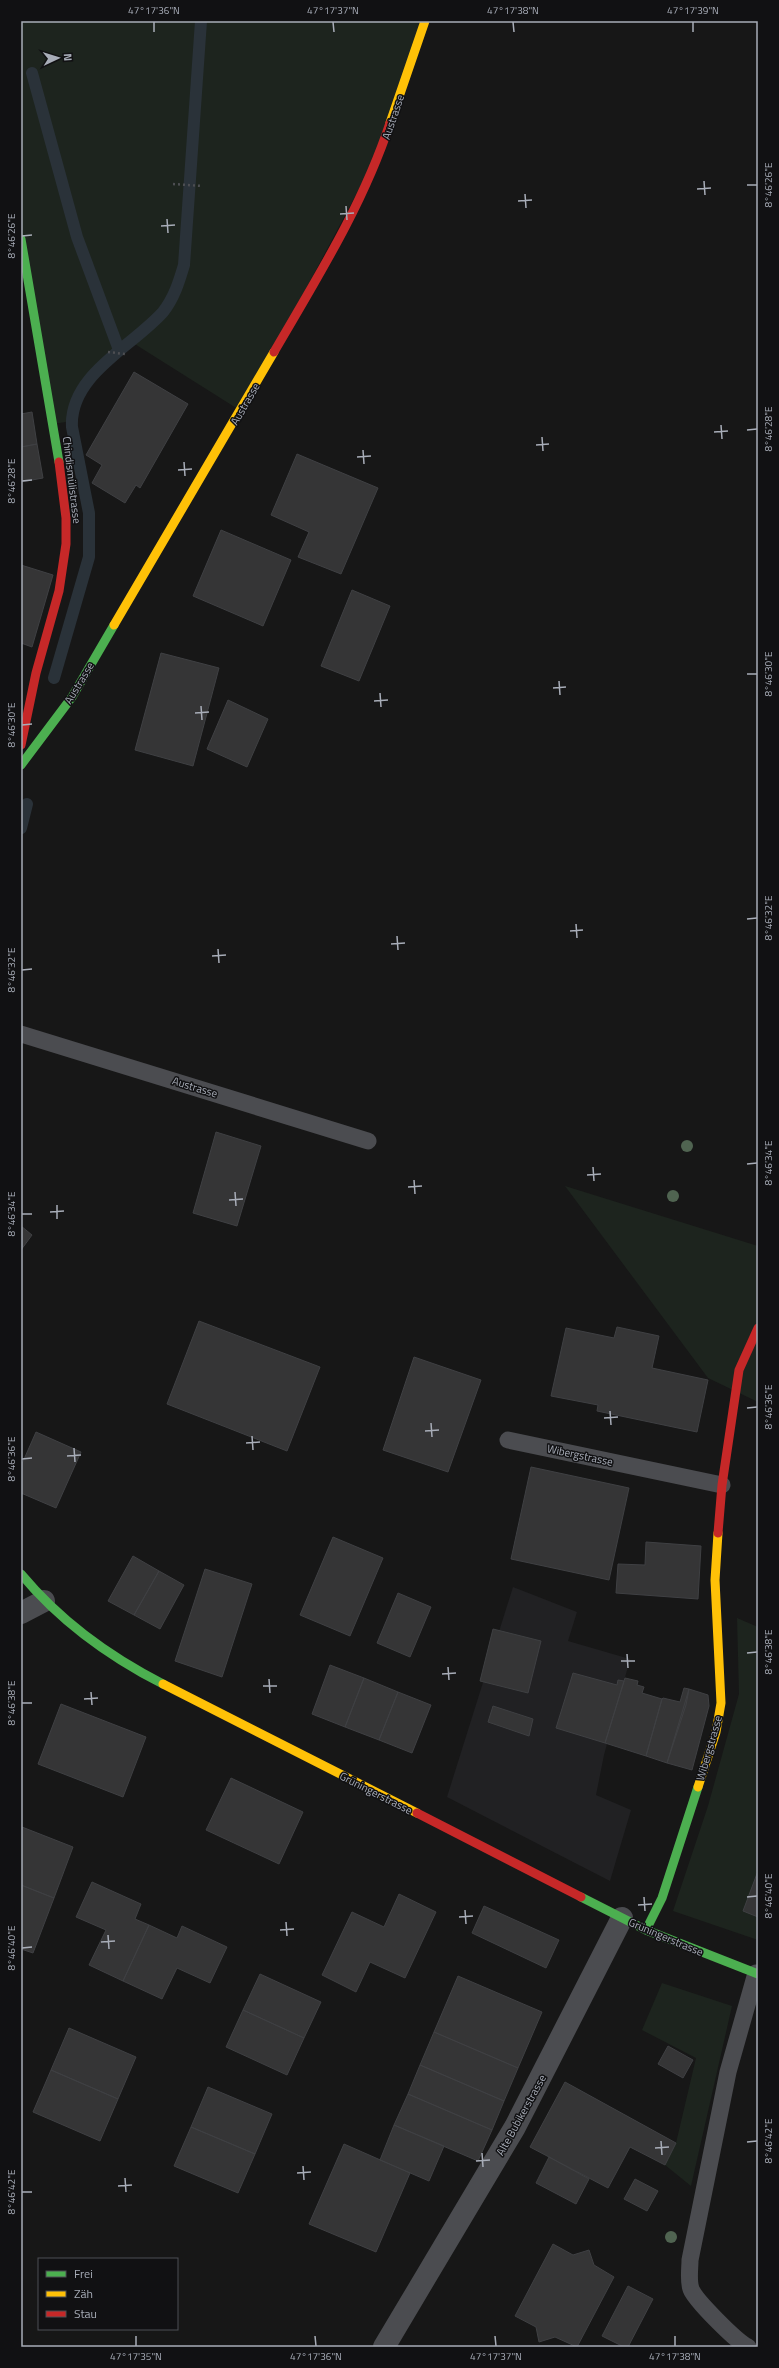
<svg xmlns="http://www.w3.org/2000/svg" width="779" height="2368" font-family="'Titillium Web',sans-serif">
<rect width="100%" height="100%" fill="#171717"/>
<path fill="#212123" d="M513,1587l64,25 -9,29 62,18 -26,96 -8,40 35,15 -21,71 -163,-84z"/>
<path fill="#1d241e" d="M21,21h404l-41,121 -143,269 -111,-70c-24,20 -57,46 -58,80l-19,3 -32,-185z
M565,1186l193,60v156l-50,-24z
M737,1618l21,9v313l-85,-29 35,-105 31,-112z
M662,1983l70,23 -41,180 -26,-21 11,-22 20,-85 -54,-28z"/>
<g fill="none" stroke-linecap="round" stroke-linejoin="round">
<path stroke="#2a3239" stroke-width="12" d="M32,73l45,164 42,113
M54,678l35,-121v-44l-17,-86c-3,-52 61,-81 91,-115 11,-14 16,-30 21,-47l17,-244
M21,828l6,-24"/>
</g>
<path fill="#353536" stroke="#3f4043" d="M134,372l54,32 -48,84 -4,-3 -11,18 -33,-20 10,-18 -16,-10z
M32,412l5,32 -16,3v-33z
M37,444l6,34 -22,4v-35z
M297,454l81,34 -37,86 -43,-17 11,-25 -38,-17z
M221,530l70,30 -28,66 -70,-30z
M21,565l32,10 -21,72 -11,-4z
M352,590l38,16 -31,75 -38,-15z
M161,653l58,15 -26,98 -58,-16z
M228,700l40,19 -21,48 -40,-18z
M216,1132l45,14 -24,80 -44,-13z
M21,1226l11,9 -11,15z
M199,1321l121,46 -33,84 -120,-47z
M617,1327l42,9 -7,32 56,12 -11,52 -100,-21 1,-6 -47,-9 15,-68 48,10z
M414,1357l67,23 -33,92 -65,-22z
M36,1432l45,20 -25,56 -35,-15v-27z
M531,1467l98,21 -20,92 -98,-21z
M333,1537l50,21 -33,78 -50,-21z
M646,1542l55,4 -3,53 -82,-6 2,-29 27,1z
M133,1556l26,15 -25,44 -26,-14z
M205,1569l47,15 -30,93 -47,-16z
M159,1571l25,14 -24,44 -26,-14z
M398,1593l33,14 -21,50 -33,-14z
M493,1629l48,12 -13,52 -48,-12z
M330,1665l34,13 -19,49 -33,-13z
M573,1673l44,12 1,-5 6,1 -19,62 -49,-15z
M364,1678l34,14 -19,48 -34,-13z
M625,1678l13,3 -1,4 7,2 -2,6 20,6 -16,57 -41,-13z
M684,1688l5,1 -3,16 -19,58 -21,-7 16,-57 1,-1 17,4z
M689,1689l19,6 1,11 -17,64 -25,-7z
M398,1692l33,13 -19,48 -33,-13z
M61,1704l85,33 -23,60 -85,-33z
M493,1706l40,13 -4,17 -41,-14z
M231,1778l72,34 -24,52 -73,-34z
M22,1827l51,20 -19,51 -33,-13z
M758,1871v46l-15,-6z
M92,1882l49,22 -6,15 14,6 -26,56 -34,-16 17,-35 -30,-13z
M21,1885l33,13 -21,55 -12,-4z
M399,1894l37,18 -31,66 -35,-16 -14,30 -34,-17 30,-63 32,15z
M484,1906l75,34 -13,28 -74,-35z
M149,1925l28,13 5,-12 45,21 -17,36 -33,-15 -15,31 -39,-18z
M260,1974l61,28 -17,36 -61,-28z
M458,1976l84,36 -24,56 -84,-36z
M243,2010l61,28 -17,37 -61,-28z
M69,2028l67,29 -18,42 -67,-29z
M434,2032l84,36 -14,33 -84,-36z
M668,2046l25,14 -10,18 -25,-14z
M420,2065l84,36 -12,29 -84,-36z
M51,2070l67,29 -18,42 -67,-29z
M565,2082l111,61 -11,22 -35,-18 -22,41 -78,-41z
M208,2087l64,27 -17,40 -64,-27z
M408,2094l84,36 -14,31 -84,-36z
M394,2125l50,21 -15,35 -49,-21z
M191,2127l64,27 -17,39 -64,-27z
M344,2144l66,29 -34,79 -67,-28z
M549,2157l40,22 -13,25 -40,-21z
M635,2179l23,12 -11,20 -23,-12z
M553,2244l20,11 16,-5 5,15 20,12 -37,70 -22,-10 -16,5 -3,-15 -21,-11z
M628,2286l25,13 -25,48h-4l-22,-11z"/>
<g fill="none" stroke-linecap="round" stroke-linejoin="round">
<path stroke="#4d4e52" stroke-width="2.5" stroke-dasharray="2 3" stroke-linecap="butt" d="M173,184l29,2
M108,352l17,2"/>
<path stroke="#4b4c50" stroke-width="17" d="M21,1034l347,107
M508,1440l214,45
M748,2347c-11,-5 -53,-47 -57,-58 -3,-8 -1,-21 -1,-29l38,-188 28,-99"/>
<path stroke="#4b4c50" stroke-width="22" d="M21,1613l23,-12
M384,2347l131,-220 107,-209"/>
<path stroke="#4caf50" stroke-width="9" d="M21,239l38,223
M21,765l51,-68 42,-72
M21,1574c40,48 87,82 142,110
M581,1897l65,33 112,44
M646,1930l16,-32 36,-111"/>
<path stroke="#ffc107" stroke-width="9" d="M390,123l35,-102
M114,625l160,-273
M163,1684l254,129
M698,1787l18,-55 5,-29 -6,-123 3,-47"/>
<path stroke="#c62828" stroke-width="9" d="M274,352c43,-74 89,-147 116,-229
M21,745l15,-72 23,-82 7,-47v-26l-7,-56
M718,1533l4,-48 17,-115 19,-42
M417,1813l164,84"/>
</g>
<g fill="#506451">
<circle cx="687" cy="1146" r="6"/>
<circle cx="673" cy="1196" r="6"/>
<circle cx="671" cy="2237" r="6"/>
</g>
<path fill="none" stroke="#a8adb8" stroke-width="1.5" d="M154,22v10M333,22l1,10M513,22l1,10M693,22v10M704,181l1,14M747,185h10M697,189l14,-1M525,194l1,14M518,201l14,-1M346,206l1,14M340,214l14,-1M167,219l1,14M161,226l14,-1M22,236l10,-1M721,425l1,14M747,430l10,-1M714,432l14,-1M542,437l1,14M536,445l13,-1M363,450l1,14M357,457l14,-1M184,462l1,14M178,470l14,-1M22,481l10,-1M747,674h10M559,681l1,14M553,688l13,-1M380,693l1,14M374,701l14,-1M201,706l1,14M195,713l14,-1M22,725l10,-1M747,919l10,-1M576,924l1,14M570,931l13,-1M397,936l1,14M391,944l14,-1M218,949l1,14M212,956l14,-1M22,970l10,-1M747,1164l10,-1M593,1167l1,14M587,1175l14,-1M414,1180l1,14M408,1187l14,-1M235,1192l1,14M229,1200l14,-1M57,1205v14M50,1212l14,-1M22,1214h10M747,1408l10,-1M610,1411l1,14M604,1418l14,-1M431,1423l1,14M425,1431l14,-1M252,1436l1,14M246,1443l14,-1M74,1448l1,14M67,1456l14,-1M22,1459l10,-1M747,1653l10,-1M627,1654l1,14M621,1661h14M448,1667l1,13M442,1674l14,-1M269,1679l1,14M263,1686h14M91,1692l1,13M84,1699l14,-1M22,1703h10M644,1897l1,14M747,1897l10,-1M638,1905l14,-1M465,1910l1,14M459,1917l14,-1M286,1922l1,14M280,1930l14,-1M108,1935l1,14M101,1942l14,-1M22,1948l10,-1M661,2141l1,14M747,2142l10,-1M655,2148l14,-1M482,2153l1,14M476,2161l14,-1M303,2166l1,14M297,2173l14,-1M125,2178l1,14M118,2186l14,-1M22,2192h10M136,2336v10M315,2336l1,10M495,2336l1,10M675,2336v10"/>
<g text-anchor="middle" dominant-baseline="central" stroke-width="3" stroke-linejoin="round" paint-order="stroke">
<g font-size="11" fill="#a8adb8" stroke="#111113">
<text transform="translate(393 117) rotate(-71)">Austrasse</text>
<text transform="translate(245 404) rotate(-60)">Austrasse</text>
<text transform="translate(72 480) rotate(83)">Chindismülistrasse</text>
<text transform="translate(79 683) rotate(-59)">Austrasse</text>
<text transform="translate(195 1087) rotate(17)">Austrasse</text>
<text transform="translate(580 1455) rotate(12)">Wibergstrasse</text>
<text transform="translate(709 1748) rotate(-74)">Wibergstrasse</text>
<text transform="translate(376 1793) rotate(27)">Grüningerstrasse</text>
<text transform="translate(666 1937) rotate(23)">Grüningerstrasse</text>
<text transform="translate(521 2115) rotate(-61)">Alte Bubikerstrasse</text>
</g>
</g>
<rect width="779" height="2368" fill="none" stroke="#111113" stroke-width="44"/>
<rect x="38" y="2258" width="140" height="72" fill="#111113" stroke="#4d4f55"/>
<rect x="46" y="2271" width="20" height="6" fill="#4caf50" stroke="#4d4f55"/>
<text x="74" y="2278" font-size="12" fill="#a8adb8">Frei</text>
<rect x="46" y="2291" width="20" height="6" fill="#ffc107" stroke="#4d4f55"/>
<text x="74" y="2298" font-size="12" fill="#a8adb8">Zäh</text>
<rect x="46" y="2311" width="20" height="6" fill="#c62828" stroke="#4d4f55"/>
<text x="74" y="2318" font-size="12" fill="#a8adb8">Stau</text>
<g transform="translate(58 58) rotate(86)" stroke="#111113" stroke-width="3" paint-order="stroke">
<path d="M0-3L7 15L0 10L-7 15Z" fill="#a8adb8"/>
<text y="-6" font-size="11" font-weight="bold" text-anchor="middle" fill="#a8adb8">N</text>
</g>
<rect x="22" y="22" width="735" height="2324" fill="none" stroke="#a8adb8" stroke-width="1.5"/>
<g font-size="10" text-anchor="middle" fill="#a8adb8">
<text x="154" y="14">47°17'36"N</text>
<text x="333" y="14">47°17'37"N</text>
<text x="513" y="14">47°17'38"N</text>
<text x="693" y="14">47°17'39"N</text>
<text transform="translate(768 185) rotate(-90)" y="4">8°46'26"E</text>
<text transform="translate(11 236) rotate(-90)" y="4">8°46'26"E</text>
<text transform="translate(768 429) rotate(-90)" y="4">8°46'28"E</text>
<text transform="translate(11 481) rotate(-90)" y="4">8°46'28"E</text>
<text transform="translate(768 674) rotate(-90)" y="4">8°46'30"E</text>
<text transform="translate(11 725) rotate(-90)" y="4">8°46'30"E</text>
<text transform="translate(768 918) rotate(-90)" y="4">8°46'32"E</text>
<text transform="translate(11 970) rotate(-90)" y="4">8°46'32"E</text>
<text transform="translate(768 1163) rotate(-90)" y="4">8°46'34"E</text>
<text transform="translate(11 1214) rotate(-90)" y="4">8°46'34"E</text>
<text transform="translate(768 1407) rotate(-90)" y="4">8°46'36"E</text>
<text transform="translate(11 1459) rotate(-90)" y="4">8°46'36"E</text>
<text transform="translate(768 1652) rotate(-90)" y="4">8°46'38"E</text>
<text transform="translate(11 1703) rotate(-90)" y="4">8°46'38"E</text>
<text transform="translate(768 1896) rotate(-90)" y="4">8°46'40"E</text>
<text transform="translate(11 1948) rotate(-90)" y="4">8°46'40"E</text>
<text transform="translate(768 2141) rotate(-90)" y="4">8°46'42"E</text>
<text transform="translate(11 2192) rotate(-90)" y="4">8°46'42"E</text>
<text x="136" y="2360">47°17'35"N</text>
<text x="316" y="2360">47°17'36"N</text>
<text x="496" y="2360">47°17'37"N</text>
<text x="675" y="2360">47°17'38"N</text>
</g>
</svg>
